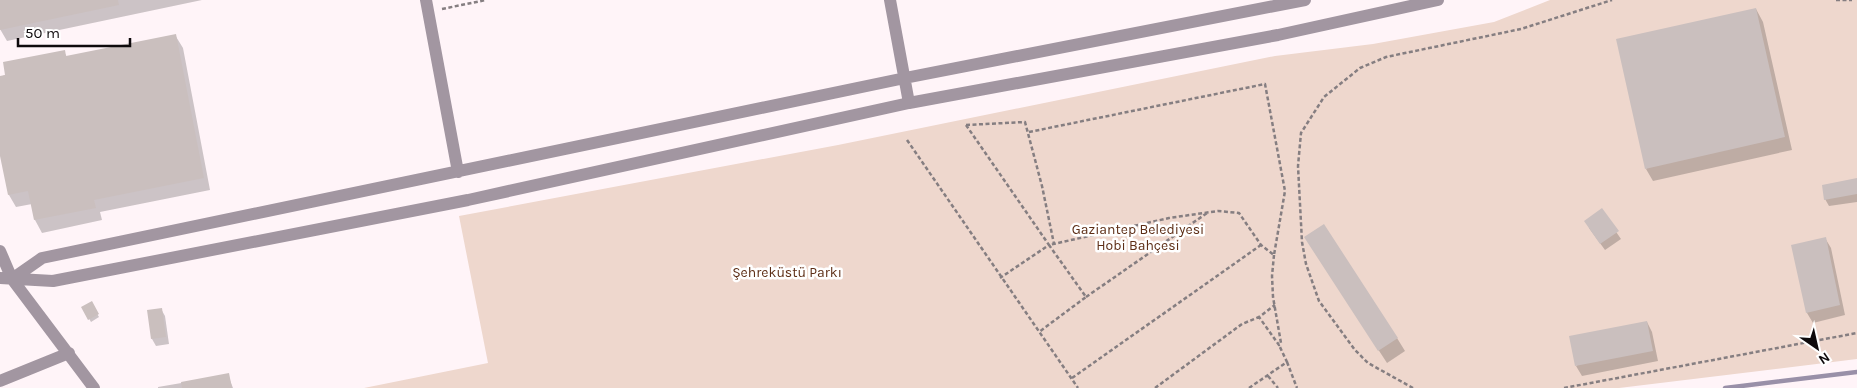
<svg xmlns="http://www.w3.org/2000/svg" width="1857" height="388" font-family="Karla,sans-serif">
<rect width="100%" height="100%" fill="#fff4f8"/>
<path fill="#eed7cd" d="M1550,0h307v359l-238,29h-1255l124,-25 -29,-147 379,-71 437,-89 98,-12 121,-22z"/>
<path fill="#0003" d="M0,0h202l-195,41 -7,-12z
M1756,9l7,13 29,128 -139,31 -7,-12z
M175,35l8,13 27,142 -110,22 2,8 -60,13 -7,-13 -3,-16 -16,3 -7,-12 -9,-46v-72l64,-25 3,5z
M1857,180v22l-28,4 -4,-7z
M1601,210l20,29 -16,11 -16,-22z
M1305,237l92,101 8,13 -18,12z
M1825,238l6,10 14,67 -32,8 -6,-10z
M91,303l8,14 -8,5 -8,-14z
M161,309l4,7 4,28 -13,2 -4,-7z
M1647,322l5,10 6,29 -76,15 -6,-10z
M228,375l5,13h-75v-1z"/>
<g fill="none" stroke-linecap="round" stroke-linejoin="round">
<path stroke="#9990a8" stroke-width="4.5" d="M1725,388l132,-16"/>
</g>
<path fill="#cabfbe" d="M0,0h118l1,5 -119,25z
M1756,8l29,129 -140,32 -29,-130z
M176,34l28,144 -110,22 2,8 -62,12 -6,-29 -20,4 -8,-39v-80l5,-1 -2,-13 62,-12 1,6z
M1857,178v16l-33,6 -2,-15z
M1602,208l17,23 -19,13 -16,-23z
M1324,224l74,114 -20,13 -74,-114z
M1826,237l14,68 -34,8 -15,-68z
M92,301l7,13 -11,6 -7,-13z
M162,308l4,29 -15,2 -4,-29z
M1647,321l6,30 -78,15 -6,-30z
M229,373l3,15h-50l-1,-6z"/>
<g fill="none" stroke-linecap="round" stroke-linejoin="round">
<path stroke="#857e81" stroke-width="2.5" stroke-dasharray="4 2.5" stroke-linecap="butt" d="M1836,0h16
M442,9l44,-9
M966,125l83,120 -49,33
M966,125l59,-3 17,64 12,58
M1029,132l236,-48 20,107 -11,64 -13,-10 -22,-32 -21,-2 -49,7 -120,27 37,52 -47,35
M907,140l171,248
M1274,255l-2,21 1,21 8,46 -2,2 -20,-28 16,-12
M1086,297l121,-84
M1287,362l10,26
M1268,376l10,12
M1072,378l189,-133
M1155,388l87,-64 17,-7
M1249,388l38,-26 -8,-17
M1413,388l-45,-25 -13,-13 -36,-49 -13,-37 -4,-22 -4,-76 3,-33 23,-36 36,-29 26,-11 135,-28 91,-29
M1564,388l293,-55"/>
<path stroke="#a296a1" stroke-width="12" d="M426,0l32,172
M890,0l19,103
M0,251l12,28 82,109
M0,278l53,3 415,-81 441,-97 369,-68 160,-35
M12,279l30,-21 863,-180 400,-78
M0,381l69,-28"/>
</g>
<g text-anchor="middle" dominant-baseline="central" stroke-width="5" stroke-linejoin="round" paint-order="stroke">
<g font-size="14" fill="#5d2e16" stroke="#fff">
<text x="1138" y="229">Gaziantep Belediyesi<tspan x="1138" dy="16">Hobi Bahçesi</tspan></text>
<text x="787" y="272">Şehreküstü Parkı</text>
</g>
</g>
<g transform="translate(1817 348) rotate(146)" stroke="#ffffff" stroke-width="4" paint-order="stroke">
<path d="M0-4L9 19L0 12L-9 19Z" fill="#0e0a0c"/>
<text y="-8" font-size="14" font-weight="bold" text-anchor="middle" fill="#0e0a0c">N</text>
</g>
<path d="M18 38v8h112v-8" fill="none" stroke="#0e0a0c" stroke-width="2.5"/>
<text x="25" y="38" font-size="15" fill="#0e0a0c" stroke="#ffffff" stroke-width="4" paint-order="stroke">50 m</text>
</svg>
